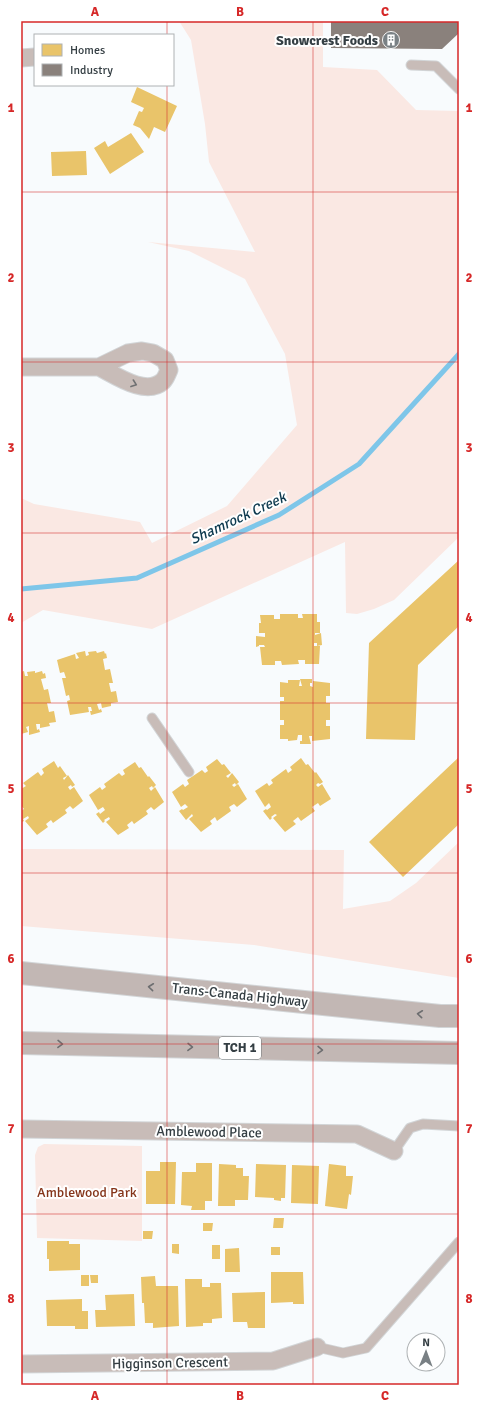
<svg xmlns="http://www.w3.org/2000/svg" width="480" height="1406" font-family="Signika,sans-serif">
<rect width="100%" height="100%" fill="#f8fbfd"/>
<path fill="#fae8e3" d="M179,21h144v46l54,3 39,40 43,1v426l-65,63 -20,9 -17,5 -11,-1 -1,-71 -193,87 -109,-19 -22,13v-125l13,6 106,18 12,21 75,-37 70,-81 -12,-71 -40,-75 -56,-28 -41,-9 107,10 -46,-90 -4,-38 -14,-84z
M459,842v136l-205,-33 -233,-19v-77l323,1 -1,59 47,-8 26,-18z
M44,1144l98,2v95l-105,-3 -2,-83 3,-8z"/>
<path fill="#e9c46a" d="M137,87l40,19 -12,26 -11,-5 -5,12 -9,-11 -7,-3 6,-14 3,1 2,-4 -13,-6z
M131,133l13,19 -34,22 -16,-26 11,-7 3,6z
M86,151l1,24 -35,1 -1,-24z
M459,560v66l-41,39 -3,75 -49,-1 3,-96z
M280,614h18v4h5l-1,-4h15v8h3v11h-5v2l6,-2 1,12 -5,1v-3h-3v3h6l-1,18h-14v-4h-7l1,4 -17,1 -1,-4h-6v4h-13l-2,-18h5l-1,-2h-5v1l-3,1v-11l9,1v-4h-6v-10h2l-1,-8h14v4h6z
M85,651l1,5 3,-1 -1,-3 8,-1 1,2 7,-2 1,3 1,-1 1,5 -4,1 2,11 5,-1 3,14h-4l2,9 5,-1 2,11 -7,1v3l-9,2 -1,-5 -4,1 2,6 2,-1 1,3 -11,3 -1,-4h2l-1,-4h-3l1,5 -19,3 -3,-14 3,-1 -1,-5 -3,1 -4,-18h4l-2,-6 -4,1 -3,-13 18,-6 1,5 3,-1 -3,-5z
M24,671l1,5h3l-1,-4 8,-1v2l7,-2 1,3 2,-1 1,5 -5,1 3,11 4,-1 3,14h-4l2,9 5,-1 2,11 -7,1 1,3 -10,2v-4h-4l1,6 2,-1 1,3 -11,3v-9l-3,1 2,5 -7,2v-62z
M300,679h12v4h-2v3l3,1v-6l17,2v13h-4v7h4v17h-4v6h4v13l-18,2v-5h-3l2,8h-11v-3h2v-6h-4l-1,5 -9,1v-2h-8v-14h4v-5h-4v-19h4v-4h-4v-15l8,1v-3h12l-1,6h3z
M459,757v67l-56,53 -34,-35z
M301,758l5,7 2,-1 7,9 1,-1 7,10 -3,2 -2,-1 -2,2 2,2 4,-3 9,15 -11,7 -2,-3 -6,4 3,4 -14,10 -3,-4 -5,4 3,3 -11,8 -12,-14 4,-3 -2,-1 -4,3 1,1 -2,2 -7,-9 3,-2 1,1 4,-3 -2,-4 -4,4 -10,-16 12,-8 2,3 4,-3 -2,-3 15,-11 2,4 4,-3 -2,-3z
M217,759l5,6 2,-1 7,9 -5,3 2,2 4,-5 7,9 -3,3 -1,-2 -3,2 2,2 4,-3 9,15 -10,8 -3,-3 -5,3 2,4 -14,10 -2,-4 -5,4 2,3 -11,8 -12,-13 4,-3 -1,-2 -6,6 -7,-9 3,-2 1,1 5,-3 -3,-3 -4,3 -9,-15 11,-8 2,3 4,-3 -2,-4 15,-10 3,3 3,-2 -2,-4z
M54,761l4,7 2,-2 7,10 -4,2 1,2 4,-5 7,10 -3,2 -1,-2 -3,2 2,3 4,-3 9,14 -10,8 -3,-3 -5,4 2,3 -14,10 -2,-3 -5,4 2,3 -11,8 -12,-14 4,-3 -1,-2 -5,3 1,2 -2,1 -1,-1v-10l3,-2 -3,-4v-16l5,-3 -3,-3 15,-11 3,4 3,-3 -2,-4z
M135,762l4,6 2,-1 7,10 1,-1 7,9 -3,3 -1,-2 -3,2 2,3 4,-4 9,15 -10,8 -3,-3 -5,4 2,3 -14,10 -2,-3 -5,4 2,3 -11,7 -12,-13 4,-3 -1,-2 -5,3 1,1 -2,2 -7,-9 3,-2 1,2 5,-4 -2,-3 -5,3 -9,-15 11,-8 2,3 4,-3 -2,-3 15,-11 3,3 3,-2 -2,-4z
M160,1162h16l-1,42h-29v-33h14z
M196,1163h16v38h-7v9h-14l1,-4 -11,-1 1,-33h14z
M219,1164l17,1v3h7v8h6l-1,24h-13v6h-17z
M256,1164l30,1 -1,33h-4v3l-7,-1v-2l-19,-1z
M329,1164l17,2v10h7l-2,19 -2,-1 -2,15 -22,-3z
M292,1165l27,1 -1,38 -27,-1z
M274,1218h10l-1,10h-10z
M203,1223h10l-1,8h-9z
M143,1231h10l-1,8h-9z
M47,1241h22v3h11v26l-31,1v-12h-2z
M172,1244h7v10l-7,-1z
M212,1245h8v14h-8z
M271,1247h9v8h-9z
M239,1248l1,24h-15v-23z
M271,1272h32l1,32h-11v-2l-22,1z
M81,1275h8v11h-8z
M90,1275h8v8h-7z
M155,1276l1,10h22l1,40 -26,2v-5h-8l-1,-20h-2l-1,-26z
M185,1279h17v8h8v-4h11l1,35 -10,1v4h-9v3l-17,1z
M265,1292v36h-17l-1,-6h-14l-1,-29z
M134,1294l1,32 -39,1 -1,-17h11l-1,-15z
M82,1299v12h6v18h-13v-3h-28l-1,-26z"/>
<path fill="#8a817c" d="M331,21h128v12l-17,16 -111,-1z"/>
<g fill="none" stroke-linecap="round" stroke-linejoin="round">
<path stroke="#7ec6e9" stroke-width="5" d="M21,589l116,-11 142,-63 80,-51 100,-110"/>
<g stroke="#d2d5d7" stroke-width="11">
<path id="service" d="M411,65l25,1 23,23
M152,718l37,54
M394,1151l16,-23 13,-4 36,2
M317,1347l26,6 23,-5 93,-106"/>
</g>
<g stroke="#d2d5d7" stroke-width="19">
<path id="minor" d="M21,58l14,-1
M21,367h78l29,-14 14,-2 11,2 12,7 4,10c-2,4 -3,8 -6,11 -17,16 -48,-6 -64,-14
M21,1129l336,5 37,17
M21,1364l252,-3 44,-14"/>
</g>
<g stroke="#d2d5d7" stroke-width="24">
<path id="motorway" d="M21,973l419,43h19
M21,1043l438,10"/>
</g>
<use href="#service" stroke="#c8bcb8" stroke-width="9"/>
<use href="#minor" stroke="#c8bcb8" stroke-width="17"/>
<use href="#motorway" stroke="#c2b7b4" stroke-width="22"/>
</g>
<defs><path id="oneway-chevron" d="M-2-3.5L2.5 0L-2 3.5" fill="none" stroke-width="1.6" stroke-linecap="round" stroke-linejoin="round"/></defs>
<use stroke="#6f7072" href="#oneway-chevron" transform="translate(134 384) rotate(20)"/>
<g stroke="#6d6e70">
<use href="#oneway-chevron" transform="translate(151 987) rotate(-174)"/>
<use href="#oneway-chevron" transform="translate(420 1014) rotate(-174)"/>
<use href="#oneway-chevron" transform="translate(60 1044) rotate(1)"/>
<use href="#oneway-chevron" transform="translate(190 1047) rotate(1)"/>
<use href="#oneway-chevron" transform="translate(320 1050) rotate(1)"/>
</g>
<path fill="none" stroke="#d62828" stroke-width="1" stroke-opacity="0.55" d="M167,21v14M313,21v1364M167,85v1300M21,192h438M21,362h438M21,533h438M21,703h438M21,873h438M21,1044h438M21,1214h438"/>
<defs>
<g id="building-disc" transform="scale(0.9)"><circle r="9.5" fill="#798084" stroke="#fff"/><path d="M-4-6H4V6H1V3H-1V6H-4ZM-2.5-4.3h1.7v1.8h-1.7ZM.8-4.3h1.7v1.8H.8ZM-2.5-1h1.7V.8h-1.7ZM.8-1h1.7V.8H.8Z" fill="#fff"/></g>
</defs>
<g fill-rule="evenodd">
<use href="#building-disc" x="391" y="40"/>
</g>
<g text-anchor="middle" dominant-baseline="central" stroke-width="4" stroke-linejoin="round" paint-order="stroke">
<rect fill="#fff" stroke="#71787b" stroke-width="1" x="219" y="1037" width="42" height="22" rx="3"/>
<g font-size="13" font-weight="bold" fill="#343e43">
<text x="240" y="1048">TCH 1</text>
</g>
<g font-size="14" font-weight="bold" fill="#343e43" stroke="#fff" text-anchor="end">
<text x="378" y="40">Snowcrest Foods</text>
</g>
<g font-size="14" fill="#343e43" stroke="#fff">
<text transform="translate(240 995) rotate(6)">Trans-Canada Highway</text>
<text transform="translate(209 1132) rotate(1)">Amblewood Place</text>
<text transform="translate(170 1363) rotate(-1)">Higginson Crescent</text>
</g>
<g font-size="14" fill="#85351a" stroke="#fff">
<text x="87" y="1192">Amblewood Park</text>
</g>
<g font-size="15" font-style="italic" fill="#0d394e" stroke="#fff">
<text transform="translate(238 518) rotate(-25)">Shamrock Creek</text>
</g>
</g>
<rect width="480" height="1406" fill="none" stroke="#ffffff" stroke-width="44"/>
<rect x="34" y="34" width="140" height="52" fill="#ffffff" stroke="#aeb2b4"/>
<rect x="42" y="44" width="20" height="12" fill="#e9c46a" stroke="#aeb2b4"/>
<text x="70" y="54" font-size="12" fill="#343e43">Homes</text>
<rect x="42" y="64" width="20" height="12" fill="#8a817c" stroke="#aeb2b4"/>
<text x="70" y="74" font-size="12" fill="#343e43">Industry</text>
<g transform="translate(426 1352) rotate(1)"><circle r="19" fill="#ffffff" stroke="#aeb2b4"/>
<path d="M0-3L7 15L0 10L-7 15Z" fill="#798084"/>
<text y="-6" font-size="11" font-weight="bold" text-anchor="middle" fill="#343e43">N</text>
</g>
<rect x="22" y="22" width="436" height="1362" fill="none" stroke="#d62828" stroke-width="1.5"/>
<g font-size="13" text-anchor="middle" font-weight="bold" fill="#d62828">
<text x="95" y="16">A</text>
<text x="240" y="16">B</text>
<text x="385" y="16">C</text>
<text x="11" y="112">1</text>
<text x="469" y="112">1</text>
<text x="11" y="282">2</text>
<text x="469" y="282">2</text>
<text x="11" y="452">3</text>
<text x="469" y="452">3</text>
<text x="11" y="622">4</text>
<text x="469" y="622">4</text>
<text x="11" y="793">5</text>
<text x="469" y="793">5</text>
<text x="11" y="963">6</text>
<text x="469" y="963">6</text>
<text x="11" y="1133">7</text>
<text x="469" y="1133">7</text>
<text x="11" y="1303">8</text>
<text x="469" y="1303">8</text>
<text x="95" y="1400">A</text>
<text x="240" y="1400">B</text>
<text x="385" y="1400">C</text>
</g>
</svg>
